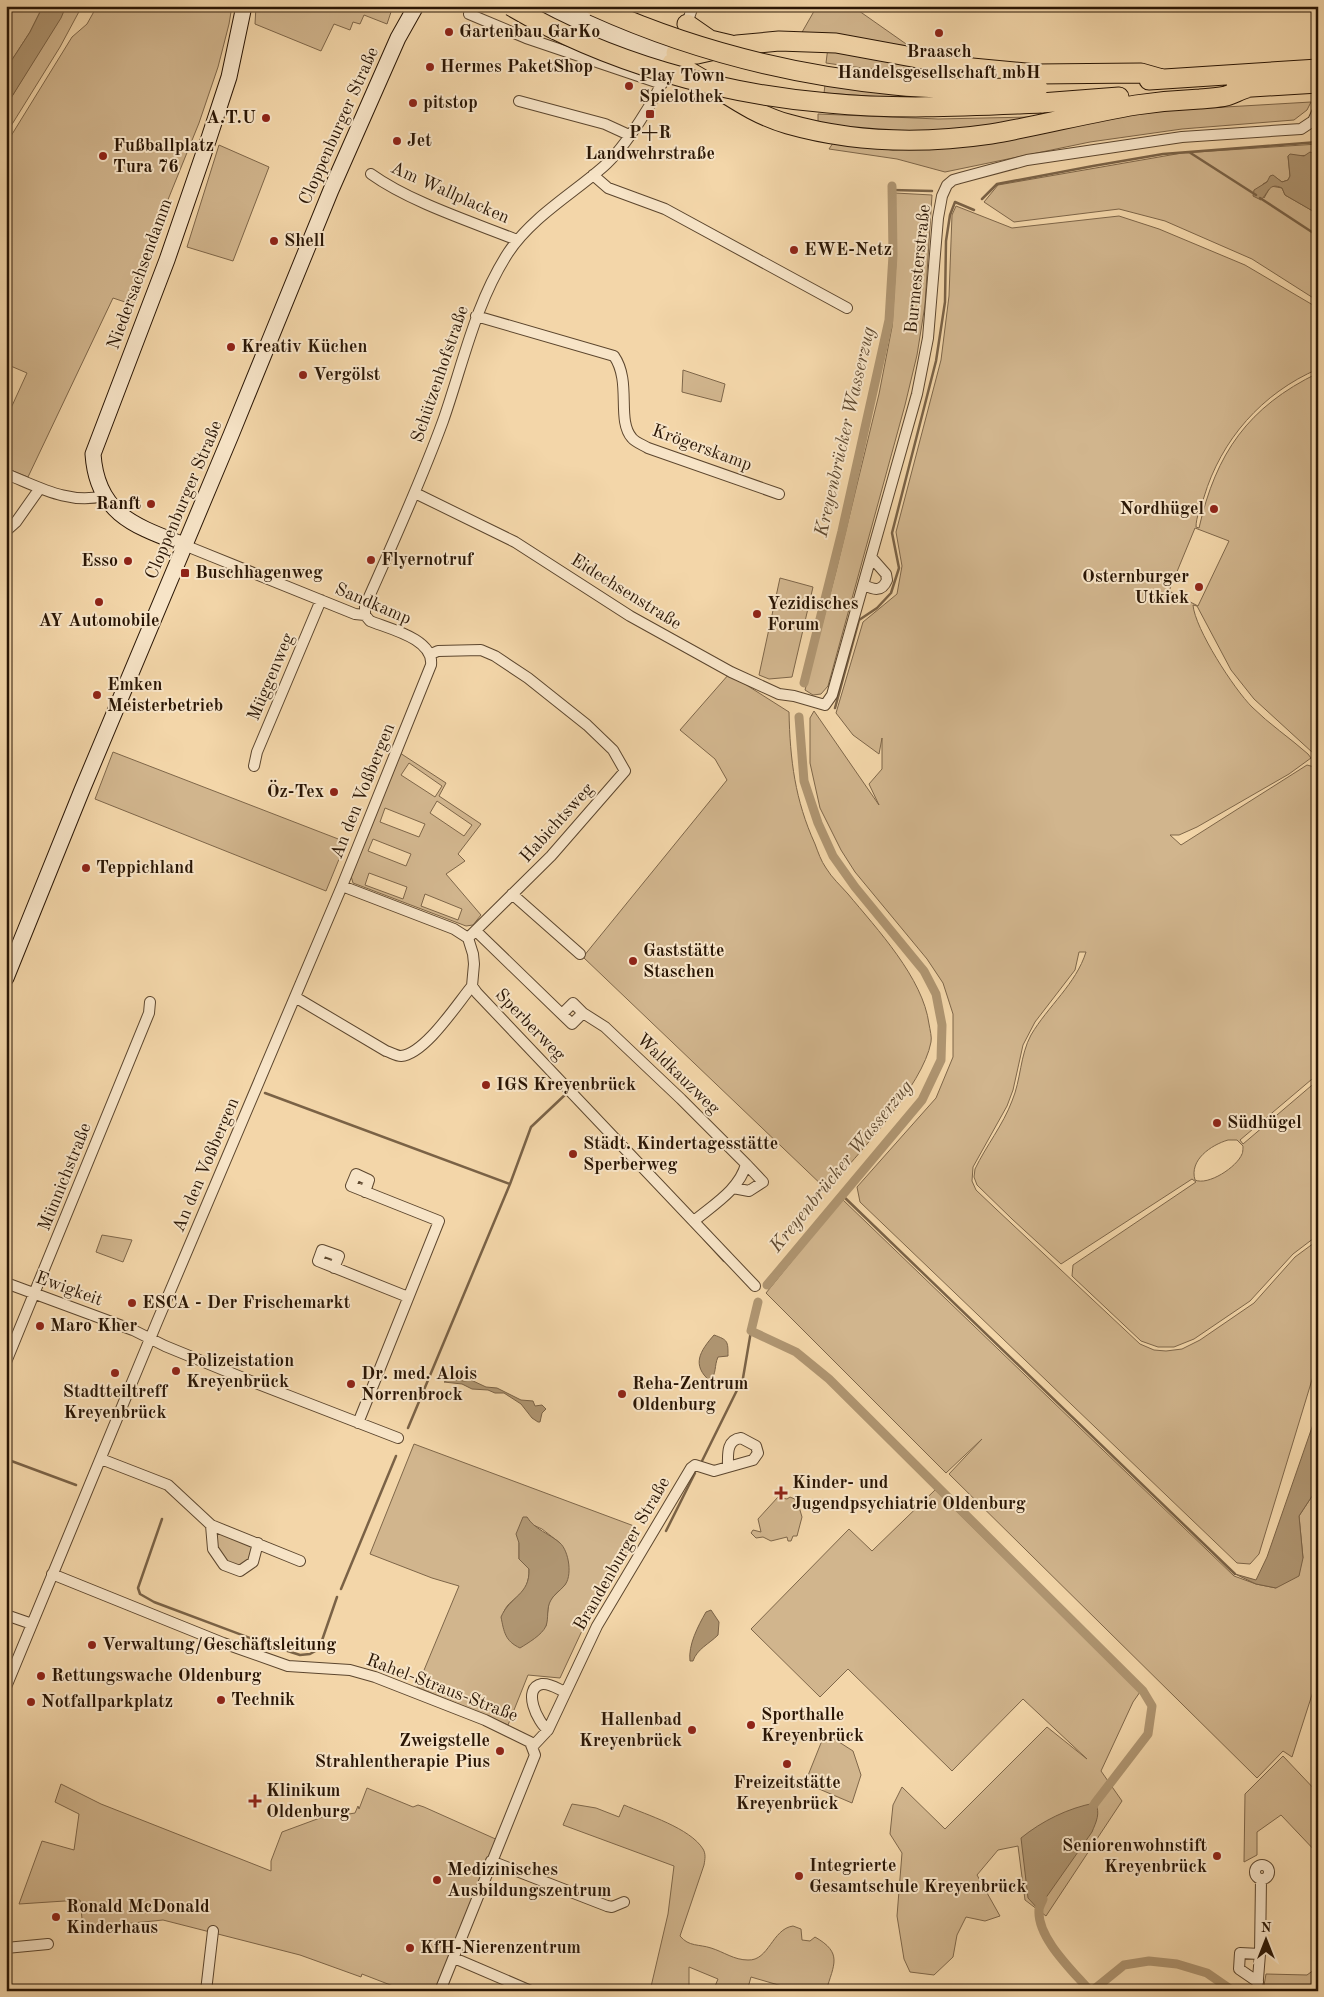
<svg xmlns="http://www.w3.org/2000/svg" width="1324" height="1997" font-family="'Old Standard TT',serif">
<rect width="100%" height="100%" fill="#f3d6a9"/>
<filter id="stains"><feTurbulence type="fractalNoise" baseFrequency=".004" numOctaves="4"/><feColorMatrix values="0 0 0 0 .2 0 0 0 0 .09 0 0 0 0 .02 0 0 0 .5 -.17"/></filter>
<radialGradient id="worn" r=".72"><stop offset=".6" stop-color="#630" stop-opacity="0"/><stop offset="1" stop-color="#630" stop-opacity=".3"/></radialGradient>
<path fill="#d1b58d" stroke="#7e6649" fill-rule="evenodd" d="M6,6h37l-13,26 -24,37z
M67,6h15l-22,41 -54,87v-28z
M97,6h135l-3,18 -11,43 -19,56 -55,136 -10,46 -21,-7 -85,179 -22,-9v-49l21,-46 -21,-9v-220l66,-107 15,-13z
M256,6h137l-6,18 -23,-9 -4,9 -7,-2 -3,8 -16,-6 -13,27 -66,-27z
M817,6h35l57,40 -108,-12z
M828,47l155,28c-53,0 -105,-4 -157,-12z
M825,85l132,13h-59l-74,-5z
M1311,102l-4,8 -13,10 -112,9 -92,13 -145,30 -48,-13 -68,-10 4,-6 60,7 74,-4 156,-33z
M818,114l120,5 93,-2 -31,7 -105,11 -77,-9z
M1318,144v11l-30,1 2,20 -2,4 -6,2 -7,-5 -12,7 1,14 7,-12 11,2 3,7 33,19v87l-66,-42 -87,-38 -46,-12 -105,13 -30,-20 14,-17 184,-32z
M219,145l50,22 -36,94 -46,-14z
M895,193l37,2 -7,110 -8,50 -12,50 -77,281 -7,8 -8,1 -8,-5 31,-119 43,-177 13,-67 4,-65z
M956,206l56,22 107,-12 40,13 86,36 73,43v61c-56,24 -97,71 -114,128 -3,10 -8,20 -8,30l3,1c17,-75 49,-121 119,-155v388l-5,-8 -59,-54 -23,-29 -34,-64 -4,-1c2,24 41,84 59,102 17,17 38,31 56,47l3,4 -22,16 -92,53 -18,8h-9l11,10 126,-80 11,3v306l-78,66 3,4 75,-64v155l-25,19 -43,47 -56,38 -20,8h-16l-17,-6 -69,-65 1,-11 123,-83 -4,-3 -131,85 -49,-45 -35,-34 -3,-8 1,-8c11,-23 28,-44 37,-68 9,-21 8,-46 19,-66 17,-29 45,-51 55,-83h-7l-4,18 -40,52 -12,23 -10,45 -6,16 -34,61 -1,14 4,9 20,19 144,135 14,6 12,1 16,-2 18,-9 54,-37 41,-46 23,-17v120l-59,194 -9,10 -13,-1 -377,-361 -3,-15 79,-89 17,-41v-43l-10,-31 -16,-24 -72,-87 -14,-22 -21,-42 -10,-45v-45l4,-7 65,94 -10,-21 13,-15v-31l-3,16 -26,-19 -17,-22 27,-91 34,-28 5,-28 -6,-34 45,-172 8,-64 3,-81zM1195,528l34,13 -31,65 -29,-15zM1228,1140h9l6,6c0,0 0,7 -1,8 -5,13 -34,32 -47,26 -6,-20 16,-35 33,-40z
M683,370l42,14 -4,18 -39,-10z
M780,578l33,9 -21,90 -23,2 -10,-4z
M729,674l60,38c1,48 6,88 26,132 3,8 6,17 11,24 6,10 15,18 22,26 29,35 75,84 81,130 1,6 3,13 2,18 -8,44 -74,113 -104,148l-244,-233 144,-177 -12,-21 -35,-29z
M113,752l233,90 -20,49 -231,-92z
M400,753l46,30 -7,13 42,28 -23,30 7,7 -19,13 35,41 -8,10 -7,1 -113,-43 -2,-7zM409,763l33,23 -7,11 -34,-22zM437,801l35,24 -8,11 -34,-23zM385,808l40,16 -6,13 -39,-15zM373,839l38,15 -5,12 -38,-15zM369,873l38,14 -4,12 -38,-14zM425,894l37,15 -4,11 -37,-14z
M842,1199l392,377 22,8 20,4 27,-30 -4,-42 19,-29v189l-26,81 -9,-6 -26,27 -308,-304 33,-35 -36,34 -180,-180z
M102,1235l30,5 -9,22 -27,-10z
M414,1444l220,82 3,10 -50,84 -27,58 -32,-3 -20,50 -91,-38 42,-101 -27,-8 -62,-24zM531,1524l11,5 18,14 8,22 -3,20 -16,16 -3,25 -17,15 -23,-7c-1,-7 -4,-12 -3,-19 4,-19 27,-16 26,-46l-10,-10v-16z
M935,1490l205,202 -7,10 -32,69 21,30 -76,115 -21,-16 -7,-54 -20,4 -21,25 23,41 -15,5 -19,-4 -9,18 -4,22 -19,18 -24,-3 -6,-13 -7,-43 5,-63 -12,-19 3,-29 9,-18 43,42 102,-102 40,32 -64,-60 -71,72 -104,-102 -28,28 -69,-68 98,-100 23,22z
M778,1497l9,2 3,-2 7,3 5,17 -5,19h-4l-2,5h-3l-1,-4 -16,4 -8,-4 -7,1 -5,-5 2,-3 8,2 -3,-13z
M211,1525l47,18 -5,19 -13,9 -16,-6 -11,-16z
M825,1733l28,18 8,24 -9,28 -47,-20z
M1283,1756l35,37v61l-37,-39 -24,17v23l-13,7 1,-68z
M61,1784l40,20 170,67v-10l11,-29 46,-17 18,6 3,-7 6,-1 3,-7 1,3 8,-21 46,19 5,-2 6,2 76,34 -63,150h-31l-44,-17 -1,3 -61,-22 -137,-35 -80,8 -3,-28 -61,4 23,-63 32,9 5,-36 -24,-12z
M572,1804l24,4 23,9 5,-12c23,10 66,23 79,44 3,5 2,10 1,16l-24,71c9,11 19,8 31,12 13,4 23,12 37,12 21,1 24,-31 45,-34l8,3 1,11 8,1 5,-4c28,16 19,27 11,54h-27l-48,-14 -4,14h-34l5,-12 -29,-12v22l3,2h-42l18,-77 6,-48 -111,-41z
M1318,1967v24h-55l3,-17 41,1z"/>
<path fill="#af9571" stroke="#7a6246" d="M43,6h23l-5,12 -55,88v-37l24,-37z
M1310,152l8,3v59l-33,-19 -3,-7c-13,-6 -13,4 -21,12l-8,-4 1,-6 13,-8 3,-6 3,-1 9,7 6,-2 2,-4 -2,-20 2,-2 14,2z
M714,1335c14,5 14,6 14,21l-10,1c-4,9 -1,16 -8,24 -19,-16 -10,-30 4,-46z
M450,1379l14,2 7,-1 15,7 11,1 24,12 12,1 2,5 7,-1 4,4 -4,4 -2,9h-2l-6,-4 -11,-14 -17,-11h-9l-7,-3 -16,-1 -10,-5 -18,-2z
M1318,1410v77l-19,29 4,42 -4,18 -23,12 -20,-4 -21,-10 21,6 11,-23z
M523,1517h4c7,12 23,17 33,26 9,8 13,34 4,43 -4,5 -10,8 -13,14 -5,8 -2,18 -5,26 -4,9 -18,17 -26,22 -15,-7 -16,-16 -19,-31 9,-21 29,-22 28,-48l-10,-10v-16l-3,-9z
M711,1610l8,12 -1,13c-9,9 -21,14 -25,26h-3c-2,-16 8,-35 16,-49z
M1095,1803c6,10 1,19 -3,29l-54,77 -10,-11 -7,-60c21,-17 47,-30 74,-35z"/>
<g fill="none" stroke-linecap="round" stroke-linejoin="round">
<path stroke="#7a6246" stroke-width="2.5" d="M6,9l2,-3
M1189,152l67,43
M892,190l40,1
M1260,198l58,38
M982,199l15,-15 96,-18 70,-12 155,-12
M835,708l24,-88 18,-12 14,-15 8,-25 -7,-35 44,-172 9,-59 1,-61 4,-26 5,-13 19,8
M265,1093l245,91 21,-57 37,-35
M842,1195l393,379
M704,1239l20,22
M408,1428l102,-244
M6,1459l70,26
M702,1461l41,-83 8,-47
M162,1519l-24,69 2,6 14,8 112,42 34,11 10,-1 9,-5 18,-52
M666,1531l29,-58
M341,1589l55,-133"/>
<path stroke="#af9571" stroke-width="9" d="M804,683l38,-152 47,-211 4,-65 -1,-69
M767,1285l155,-185 19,-40 1,-35 -6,-31 -12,-23 -69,-84 -22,-31 -15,-33 -14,-42 -5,-64
M758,1302l-7,29 45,21 33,27 314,312 9,15 -4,28 -53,69 -6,10
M1043,1899c-1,3 -4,8 -4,11 -2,28 34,61 51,81
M1092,1991l32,-26 25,-4 28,3 30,9 26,18"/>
<g stroke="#5c462e" stroke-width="12">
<path id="street" d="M469,14l57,24 136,46
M686,26l7,-20
M519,101l86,23 24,11
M371,174c39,28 101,48 146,66
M593,175l15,13 57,21 182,99
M476,316l138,40c18,26 2,64 18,82 3,4 11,7 16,10l131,46
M6,474c31,12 63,31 97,22
M415,493l100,49 115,74 101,56 48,22 15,2 31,9 7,-10 85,-301 11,-56 10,-120 4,-22 5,-11 6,-5 7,-2 67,-18 155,-23 119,-8 12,-8 5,-11
M6,531l10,-9 24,-34
M864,585c10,5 18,7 23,-5l-1,-6 -15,-17
M365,615v-9c27,-61 55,-122 78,-185 20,-57 32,-117 65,-168 24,-36 63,-58 95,-86 23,-20 53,-69 65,-97
M431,654l7,-3 43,-1 14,6 33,22 59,47 26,25 12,21 -74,85 -83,82
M254,766l3,-14 64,-152
M342,886l112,43 14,9 5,16 1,10 -2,22 5,7 278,293
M512,894l68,60
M476,931c32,31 64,62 96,93l11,-11 -10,-10 -11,11
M295,997l91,54c4,1 10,5 15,5 24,-2 56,-52 71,-70
M583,1013l22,14 76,72 65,65
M694,1221c19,-16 46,-32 52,-57l17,18 -14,9 -16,-3
M334,1268l5,-12 -17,-6 -4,11 90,36
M6,1283l127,47 32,16 88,36 145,56
M6,1362l143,-349 1,-11
M358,1423l81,-202 -88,-35 5,-12 13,6 -4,12
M101,1459l67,26 43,40 89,36
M211,1525l2,24 11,16 16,6 13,-9 5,-19
M52,1574l171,69 65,23 62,4 25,7 110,43 45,22 5,13 -95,236
M6,1615l26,9
M6,1687l151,-365 185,-436 89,-221c3,-26 -41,-36 -61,-44l-5,-6 -10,-1 -171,-69
M548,1730c-10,-7 -27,-42 -6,-46 8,-1 16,5 23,8
M533,1746l15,-16 49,-104 94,-158 4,-3 19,6 39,-11 5,-7 -2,-7 -15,-8c-15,2 -13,17 -13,28
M491,1861l116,45 5,1 12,-5
M1255 1872a7 7 0 1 1 14 0a7 7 0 1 1-14 0Z
M6,1948l42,-4
M454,1958l77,33
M1258,1982l-19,-13 1,-16 20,1
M206,1991l7,-60
M1257,1991l3,-37 1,-75"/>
</g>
<g stroke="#2a1605" stroke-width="17">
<path id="secondary" d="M533,6l65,30 74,27
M558,6l49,22 69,25
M184,545c-49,-19 -87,-31 -91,-91l74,-194 42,-122 20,-61 15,-71
M6,978l76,-188 149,-355 100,-245 67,-152 18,-32"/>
</g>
<g stroke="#2a1605" stroke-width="21">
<path id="highway" d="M687,24l23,16 21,5
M676,53l21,1 40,-9 42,-4 57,2 136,25 64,6 105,-1 21,6
M672,63c41,18 72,49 116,61 67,19 135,20 203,10 48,-8 96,-21 145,-29 21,-3 42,-5 64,-6 8,-1 18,-1 26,-3 7,-2 14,-6 21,-8
M1149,80l169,-11
M1236,88l82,-5
M1041,103l78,-6"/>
</g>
<use href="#street" stroke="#f7e4c7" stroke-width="10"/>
<use href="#secondary" stroke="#f7e4c7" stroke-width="15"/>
<use href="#highway" stroke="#f3d6a9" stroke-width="19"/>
<g stroke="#2a1605" stroke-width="21" stroke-linecap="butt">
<path id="highway-bridge" d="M511,6c95,56 209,88 317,97 71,7 142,3 213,0
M594,6c95,43 197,69 300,79 47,5 96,3 144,3"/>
</g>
<use href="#highway-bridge" stroke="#f3d6a9" stroke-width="19"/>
</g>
<g fill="#8f2418" stroke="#f7e4c7" stroke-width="2">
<circle cx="449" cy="32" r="5"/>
<circle cx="939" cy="33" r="5"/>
<circle cx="430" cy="67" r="5"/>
<circle cx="629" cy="86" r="5"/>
<circle cx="413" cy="103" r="5"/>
<rect x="645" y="109" width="10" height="10" rx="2.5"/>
<circle cx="266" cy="118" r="5"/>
<circle cx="397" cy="141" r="5"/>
<circle cx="103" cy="156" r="5"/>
<circle cx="274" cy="241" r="5"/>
<circle cx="794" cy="250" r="5"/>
<circle cx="231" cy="347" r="5"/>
<circle cx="303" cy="375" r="5"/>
<circle cx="151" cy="504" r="5"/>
<circle cx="1214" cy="509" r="5"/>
<circle cx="371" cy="560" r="5"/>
<circle cx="128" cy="561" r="5"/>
<rect x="180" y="568" width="10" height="10" rx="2.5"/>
<circle cx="1199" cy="587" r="5"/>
<circle cx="99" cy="602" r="5"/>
<circle cx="757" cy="614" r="5"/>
<circle cx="97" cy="695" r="5"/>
<circle cx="334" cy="792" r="5"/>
<circle cx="86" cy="868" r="5"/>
<circle cx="633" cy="961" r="5"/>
<circle cx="486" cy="1085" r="5"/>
<circle cx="1217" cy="1123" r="5"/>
<circle cx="573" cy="1154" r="5"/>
<circle cx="132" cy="1303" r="5"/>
<circle cx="40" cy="1326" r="5"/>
<circle cx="176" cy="1371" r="5"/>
<circle cx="115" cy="1373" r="5"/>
<circle cx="351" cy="1384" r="5"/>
<circle cx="622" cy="1394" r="5"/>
<path d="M778.5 1485.5h5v5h5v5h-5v5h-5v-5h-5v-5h5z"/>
<circle cx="92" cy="1645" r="5"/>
<circle cx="41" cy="1676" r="5"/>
<circle cx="221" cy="1700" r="5"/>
<circle cx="31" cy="1702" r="5"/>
<circle cx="751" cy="1725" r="5"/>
<circle cx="692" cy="1730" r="5"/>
<circle cx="500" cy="1751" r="5"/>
<circle cx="787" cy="1764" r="5"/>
<path d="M252.5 1793.5h5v5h5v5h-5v5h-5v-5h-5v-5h5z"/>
<circle cx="1217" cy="1856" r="5"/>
<circle cx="799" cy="1876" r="5"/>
<circle cx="437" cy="1880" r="5"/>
<circle cx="56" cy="1917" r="5"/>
<circle cx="410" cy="1948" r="5"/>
</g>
<g text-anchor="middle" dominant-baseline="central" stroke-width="4" stroke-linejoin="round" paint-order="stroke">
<g font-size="18" font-weight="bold" fill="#2a1605" stroke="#f7e4c7" text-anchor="start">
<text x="459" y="32">Gartenbau GarKo</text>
<text x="939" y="52" text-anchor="middle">Braasch<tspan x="939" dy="21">Handelsgesellschaft mbH</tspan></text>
<text x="440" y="67">Hermes PaketShop</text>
<text x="639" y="76">Play Town<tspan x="639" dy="21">Spielothek</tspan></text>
<text x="423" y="103">pitstop</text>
<text x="256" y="118" text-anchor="end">A.T.U</text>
<text x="650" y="133" text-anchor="middle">P+R<tspan x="650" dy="21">Landwehrstraße</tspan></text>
<text x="407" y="141">Jet</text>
<text x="113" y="146">Fußballplatz<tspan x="113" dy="21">Tura 76</tspan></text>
<text x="284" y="241">Shell</text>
<text x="804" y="250">EWE-Netz</text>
<text x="241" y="347">Kreativ Küchen</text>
<text x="313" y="375">Vergölst</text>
<text x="141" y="504" text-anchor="end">Ranft</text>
<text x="1204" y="509" text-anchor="end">Nordhügel</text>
<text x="381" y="560">Flyernotruf</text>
<text x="118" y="561" text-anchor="end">Esso</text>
<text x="195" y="573">Buschhagenweg</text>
<text x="1189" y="577" text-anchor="end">Osternburger<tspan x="1189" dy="21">Utkiek</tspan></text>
<text x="767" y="604">Yezidisches<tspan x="767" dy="21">Forum</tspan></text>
<text x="99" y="621" text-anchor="middle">AY Automobile</text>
<text x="107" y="685">Emken<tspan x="107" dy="21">Meisterbetrieb</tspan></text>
<text x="324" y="792" text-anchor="end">Öz-Tex</text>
<text x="96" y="868">Teppichland</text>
<text x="643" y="951">Gaststätte<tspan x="643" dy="21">Staschen</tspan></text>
<text x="496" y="1085">IGS Kreyenbrück</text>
<text x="1227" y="1123">Südhügel</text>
<text x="583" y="1144">Städt. Kindertagesstätte<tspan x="583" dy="21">Sperberweg</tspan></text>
<text x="142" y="1303">ESCA - Der Frischemarkt</text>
<text x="50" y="1326">Maro Kher</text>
<text x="186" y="1361">Polizeistation<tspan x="186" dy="21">Kreyenbrück</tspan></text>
<text x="361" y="1374">Dr. med. Alois<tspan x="361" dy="21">Norrenbrock</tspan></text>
<text x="632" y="1384">Reha-Zentrum<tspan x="632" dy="21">Oldenburg</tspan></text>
<text x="115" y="1392" text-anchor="middle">Stadtteiltreff<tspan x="115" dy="21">Kreyenbrück</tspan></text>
<text x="792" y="1483">Kinder- und<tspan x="792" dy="21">Jugendpsychiatrie Oldenburg</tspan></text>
<text x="102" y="1645">Verwaltung/Geschäftsleitung</text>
<text x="51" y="1676">Rettungswache Oldenburg</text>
<text x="231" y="1700">Technik</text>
<text x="41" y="1702">Notfallparkplatz</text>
<text x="761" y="1715">Sporthalle<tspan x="761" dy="21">Kreyenbrück</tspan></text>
<text x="682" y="1720" text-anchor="end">Hallenbad<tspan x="682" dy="21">Kreyenbrück</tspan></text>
<text x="490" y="1741" text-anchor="end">Zweigstelle<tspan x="490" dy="21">Strahlentherapie Pius</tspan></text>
<text x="787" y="1783" text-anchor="middle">Freizeitstätte<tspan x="787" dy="21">Kreyenbrück</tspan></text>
<text x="266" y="1791">Klinikum<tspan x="266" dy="21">Oldenburg</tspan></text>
<text x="1207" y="1846" text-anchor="end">Seniorenwohnstift<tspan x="1207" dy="21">Kreyenbrück</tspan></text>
<text x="809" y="1866">Integrierte<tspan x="809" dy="21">Gesamtschule Kreyenbrück</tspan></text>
<text x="447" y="1870">Medizinisches<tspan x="447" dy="21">Ausbildungszentrum</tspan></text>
<text x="66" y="1907">Ronald McDonald<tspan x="66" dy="21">Kinderhaus</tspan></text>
<text x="420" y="1948">KfH-Nierenzentrum</text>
</g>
<g font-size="18" fill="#2a1605" stroke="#f7e4c7">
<text transform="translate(339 126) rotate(-66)">Cloppenburger Straße</text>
<text transform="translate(450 193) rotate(24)">Am Wallplacken</text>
<text transform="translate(918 269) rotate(-84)">Burmesterstraße</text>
<text transform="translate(140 274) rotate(-70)">Niedersachsendamm</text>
<text transform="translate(440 374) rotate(-71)">Schützenhofstraße</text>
<text transform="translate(702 448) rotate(20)">Krögerskamp</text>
<text transform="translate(184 500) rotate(-67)">Cloppenburger Straße</text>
<text transform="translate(626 592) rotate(32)">Eidechsenstraße</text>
<text transform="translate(373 604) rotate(23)">Sandkamp</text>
<text transform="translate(271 677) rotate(-67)">Müggenweg</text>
<text transform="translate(363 791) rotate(-68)">An den Voßbergen</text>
<text transform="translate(557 823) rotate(-48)">Habichtsweg</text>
<text transform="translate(530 1025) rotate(46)">Sperberweg</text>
<text transform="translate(678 1074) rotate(44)">Waldkauzweg</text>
<text transform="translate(206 1165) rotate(-67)">An den Voßbergen</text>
<text transform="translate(65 1177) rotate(-68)">Münnichstraße</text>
<text transform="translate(69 1289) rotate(20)">Ewigkeit</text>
<text transform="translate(622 1554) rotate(-60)">Brandenburger Straße</text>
<text transform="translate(442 1688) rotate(21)">Rahel-Straus-Straße</text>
</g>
<g font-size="19" font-style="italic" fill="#5f4930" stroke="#f7e4c7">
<text transform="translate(846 432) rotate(-77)">Kreyenbrücker Wasserzug</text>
<text transform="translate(842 1167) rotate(-51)">Kreyenbrücker Wasserzug</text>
</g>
</g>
<rect width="1324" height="1997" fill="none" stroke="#f3d6a9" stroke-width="25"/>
<rect x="8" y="8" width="1309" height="1982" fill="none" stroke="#2a1605" stroke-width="2.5"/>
<rect x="12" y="12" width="1299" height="1972" fill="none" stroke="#2a1605"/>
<g transform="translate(1266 1940)" stroke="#f7e4c7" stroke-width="4" paint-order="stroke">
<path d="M0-4L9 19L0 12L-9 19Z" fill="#2a1605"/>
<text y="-8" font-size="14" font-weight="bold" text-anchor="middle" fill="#2a1605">N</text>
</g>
<rect width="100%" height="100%" filter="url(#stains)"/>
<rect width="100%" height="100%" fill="url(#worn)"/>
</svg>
